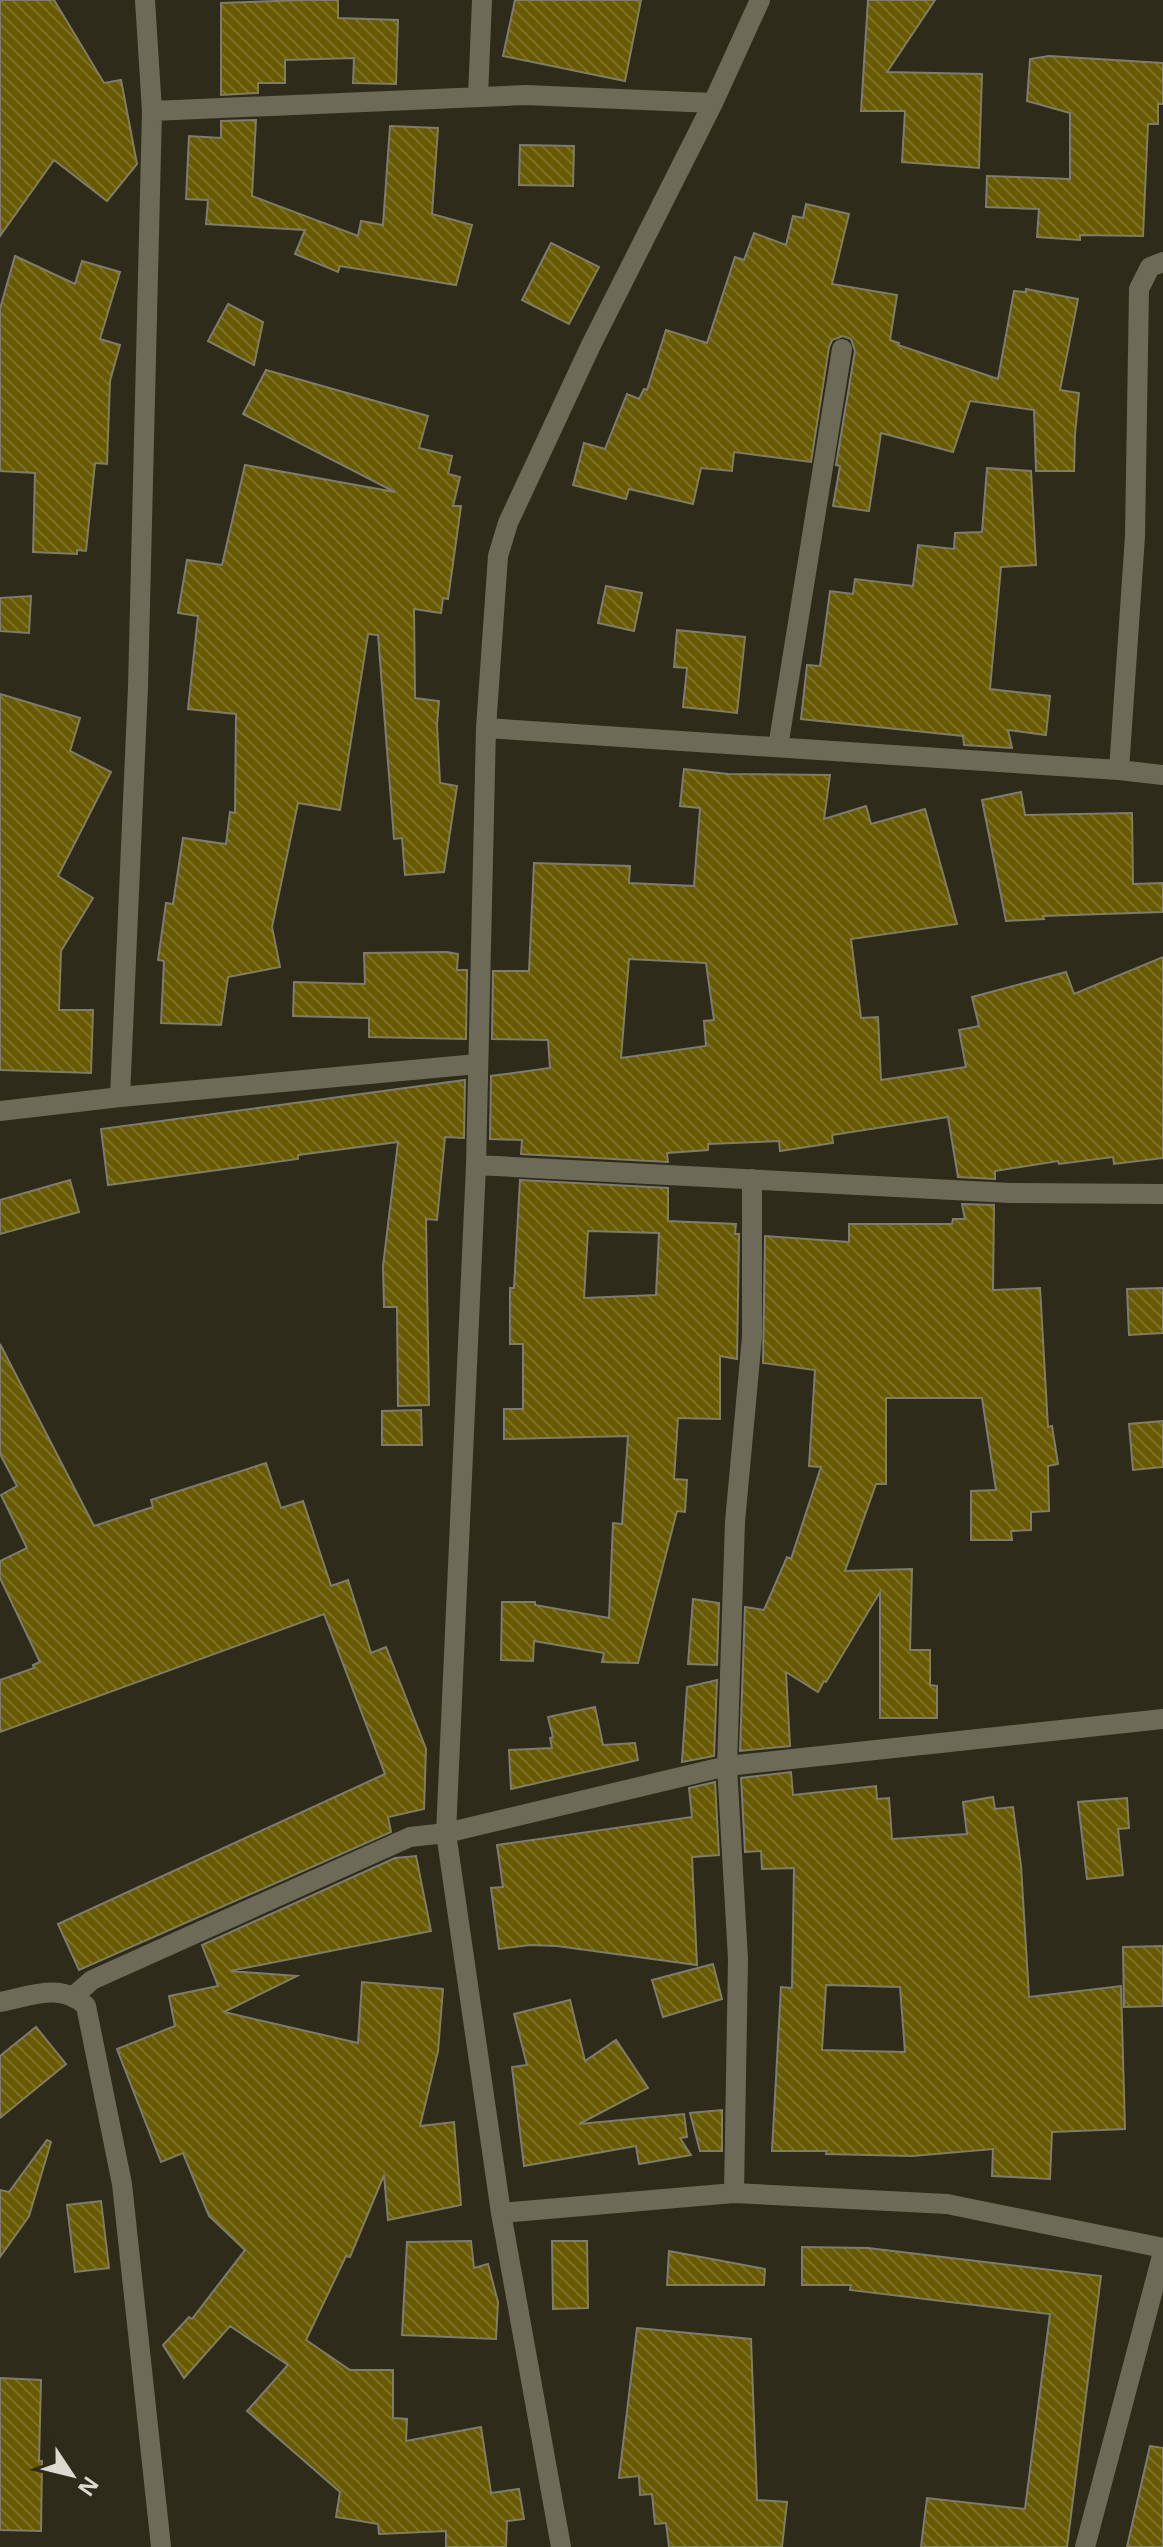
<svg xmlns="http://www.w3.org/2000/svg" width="1163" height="2547" font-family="'Noto Sans',sans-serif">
<defs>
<pattern id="building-back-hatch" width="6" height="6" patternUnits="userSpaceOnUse" patternTransform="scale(2)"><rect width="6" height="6" fill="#675a02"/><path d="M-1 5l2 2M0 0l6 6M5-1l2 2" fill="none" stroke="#7c7126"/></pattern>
</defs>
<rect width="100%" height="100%" fill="#2e2b1b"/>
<path fill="url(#building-back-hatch)" stroke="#7f7c69" stroke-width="2" fill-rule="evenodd" d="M0,0h54l50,83 17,-3 16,84 -30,37 -53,-41 -54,76z
M303,0h35v18l60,2 -2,64 -43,-1 1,-25 -69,2v23h-27v10l-37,2v-92z
M515,0h126l-16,81 -122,-25z
M868,0h67l-48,72 95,2 -3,94 -77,-6 3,-51h-44z
M1049,56l114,7v41h-5v20h-10l-5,112 -63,-1v5l-43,-3 2,-28 -53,-2 1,-31 83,3v-66l-43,-12 3,-42z
M256,120l-4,76 106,40 3,-15 22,4 7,-99 48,2 -6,86 40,11 -16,60 -116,-19 -2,6 -43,-18 10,-24 -99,-6 2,-24 -22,-1 3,-63 32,2v-17z
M520,145l54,1 -1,40 -54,-1z
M806,204l43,10 -17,70 65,11 -7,45 9,3 -1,2 100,34 16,-88 12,1v-3l52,10 -18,91 19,3 -4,41 -1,37h-38l-2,-61 -64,-9 -17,51 -72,-19 -12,78 -36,-5 7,-40 -4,-1 19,-114 -4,-12 -8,-3 -11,4 -3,7 -18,115 -77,-10 -2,19 -31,-3 -8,36 -64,-15 -3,10 -53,-14 11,-42 21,6 22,-55 12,5 5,-10 3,1 19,-60 41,13 28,-86 9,3 10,-27 32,12 7,-29 10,2z
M551,243l48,24 -30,57 -47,-24z
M15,256l60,28 7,-23 38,11 -20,67 20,6 -10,36 -3,83 -12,-1 -9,88 -9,-1v4l-44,-2 2,-79 -35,-2v-162z
M228,304l35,18 -9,43 -46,-24z
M266,370l162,46 -9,32 33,8 -4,18 12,3 -7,29h8l-13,93 -5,-1 -2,15 -27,-4 1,89 24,3 -2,23 3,59 17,3 -13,86 -39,3 -3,-37 -8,1 -16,-204 -10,-1 -28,176 -42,-7 -26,124 8,40 -52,10 -7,48 -60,-2 3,-62 -6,-1 8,-57 7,1 10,-66 43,6 4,-32 5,1 1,-99 -48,-5 10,-93 -20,-3 9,-53 35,5 23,-100 150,27 -152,-78z
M987,468l44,3 5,94 -35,2 -11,122 60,7 -4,39 -38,-5 4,18 -48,-3 -1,-9 -162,-17 6,-54 13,1 10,-75 23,3 2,-15 58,7 5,-41 36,4 1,-16 27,-1z
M606,586l36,7 -8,38 -36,-8z
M31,596l-2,37 -29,-2v-33z
M677,630l68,7 -8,76 -54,-6 4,-39 -13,-1z
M0,694l80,24 -10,33 41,21 -53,104 35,22 -32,53 -2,59h34l-2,63 -91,-3z
M684,769l44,5 102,1 -6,44 42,-13 5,18 54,-15 32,115 -106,15 10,79 17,-1 3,63 85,-13 -7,-37 20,-4 -7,-29 94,-25 8,22 89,-37v201l-49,6 -1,-7 -54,7 -1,-3 -63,10v8l-37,-2 -10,-60 -116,18 1,8 -53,8 -1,-10 -71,3v6l-41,3 1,9 -147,-8 1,-14 -32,-1 1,-63 59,-8 -2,-28 -56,-1 1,-68h36l5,-108 96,3 -1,17 65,3 6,-78 -20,-2zM629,959l77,4 8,57 -10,1 2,25 -85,12z
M1021,792l4,23 107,-2 1,71 30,-1v29l-120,4 1,3 -38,2 -24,-121z
M447,952l11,2 -1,16h10l-1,69 -97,-2v-19l-76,-2 1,-34 71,2 -1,-31z
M465,1080l-1,58 -19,-1 -8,83 -11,-1 3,186 -31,1 -1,-99h-13l-1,-41 15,-124 -100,13v4l-190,26 -7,-56z
M70,1180l9,32 -79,22v-34z
M520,1180l148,8v33l68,3 -1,10h4l-2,125 -17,-3v63l-42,-1 -4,61 13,1 -2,32 -8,-1 -39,152 -36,-1 2,-9 -70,-12 -1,20 -32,-1 1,-58h33v3l74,13 4,-95 9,1 6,-88 -124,3v-30h19v-65h-13v-56h4zM588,1231l71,2 -3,62 -72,3z
M962,1204l32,1 -1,85 47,-2 8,139 4,-1 6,38 -10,2 1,45 -18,1v18l-20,1 1,9h-41v-49l25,-1 -14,-92h-96v86h-10l-31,87 67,-2 -2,81h20v35l7,1v32h-57v-126l-54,90 -2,-1 -6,11 -32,-20 4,74 -50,5 5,-144 19,3 23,-53 4,2 30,-92 -12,-1 6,-96 -52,-7 2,-127 84,6v-18h103l1,-5h12z
M1163,1288v45l-34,2 -2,-46z
M0,1344l94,182 59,-19 -2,-7 115,-37 15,45 22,-7 28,85 17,-6 23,73 15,-6 40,102 -2,60 -36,8 3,15 -312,138 -21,-46 327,-150 -61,-160 -324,118v-52l34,-12 -1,-3 7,-3 -40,-84v-17l27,-13 -26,-53 16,-9 -17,-32z
M421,1410l1,35h-40v-34z
M1163,1421v46l-30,3 -4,-46z
M693,1599l26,4 -2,62 -29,-1z
M717,1680l-3,76 -32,6 5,-75z
M595,1707l8,38 32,-2 3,17 -127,29 -2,-39 43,-2 -2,-10 3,-1 -5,-20z
M791,1772l2,23 83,-9 1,13 12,-1 3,41 75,-5 -4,-32 30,-5 2,12 18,-2 8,59 8,131 92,-11 4,143 -73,3 -2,47 -58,-3 1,-27 -81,7 -86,-2 1,-3h-55l9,-164 11,1 2,-120 -32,1 -1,-18 -16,1 -4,-74zM826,1985l74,2 5,65 -83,-2z
M715,1782l4,73 -27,2 5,108 -140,-19 -27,-1 -31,4 -8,-61 12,-1 -6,-42 195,-28 -3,-29z
M1127,1798l2,30 -11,1 5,46 -36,4 -9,-77z
M416,1856l15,75 -201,40 67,5 -73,36 134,31 4,-61 81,7 -5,62 -18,75 34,-4 7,83 -73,15 -4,-45 -34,82 -4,-1 -40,84 44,30h43v48l14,1 -1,22 75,-14 10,66 28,-4 5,30 -17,2 -1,26h-60v-16l-67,3 -1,-10 -42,-7 4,-25 -93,-81 41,-46 -58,-39 -46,52 -21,-33 26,-28 3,2 53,-69 -36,-34 -26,-63 -22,9 -44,-113 58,-23 -6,-30 49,-10 -16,-41 193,-87z
M1163,1946v60l-39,1 -1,-60z
M713,1964l9,35 -59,18 -11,-37z
M570,2000l15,61 31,-21 32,48 -69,36 105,-10 3,23 -7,1 11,17 -52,9 -3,-18 -112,20 -12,-99 15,-2 -13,-51z
M36,2027l30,37 -66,54v-62z
M722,2110v41h-22l-10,-38z
M47,2140l4,2 -22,74 -29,41v-67l9,2z
M101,2201l8,67 -34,4 -8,-67z
M471,2241l3,27 14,-4 10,38 -2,37 -94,-4 5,-93z
M552,2241h35l1,67 -35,1z
M802,2247l66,1 233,28 -34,271h-146l6,-49 98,11 25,-195 -200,-24 1,-5h-49z
M669,2251l96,18 -1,16h-97z
M637,2328l114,11 6,161 30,2 -5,45h-113l-3,-24 -11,1 -3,-30 -12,1 -1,-19 -20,2z
M0,2378l41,2 -2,81h3l-1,70 -41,-1z
M1150,2446l13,2v99h-36z"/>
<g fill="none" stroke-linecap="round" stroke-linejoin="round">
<path stroke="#6d6a58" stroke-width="20" d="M478,97l4,-97
M152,111l374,-16 187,8
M486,728l633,42 44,5
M778,747l64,-398
M1119,770l16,-234 4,-247 11,-22 13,-5
M120,1097l18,-410 14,-576 -7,-111
M0,1111l120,-14 357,-33
M476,1165l534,28 153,1
M75,1995l17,-15 318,-143 36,-4 281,-67 436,-47
M0,2002c31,-6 61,-20 86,4l36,178 39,363
M734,2193l4,-234 -11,-193 8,-244 17,-185v-158
M501,2213l233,-20 213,11 216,44
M561,2547l-60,-334 -55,-380 30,-668 10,-437 12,-172 10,-33 83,-178 122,-242 47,-103
M1085,2547l78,-295"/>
</g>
<g transform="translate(72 2475) rotate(125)" stroke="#2e2b1b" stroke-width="6" paint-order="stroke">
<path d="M0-6L14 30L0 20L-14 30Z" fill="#dcdad0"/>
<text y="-12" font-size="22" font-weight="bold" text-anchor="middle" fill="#dcdad0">N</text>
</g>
</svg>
